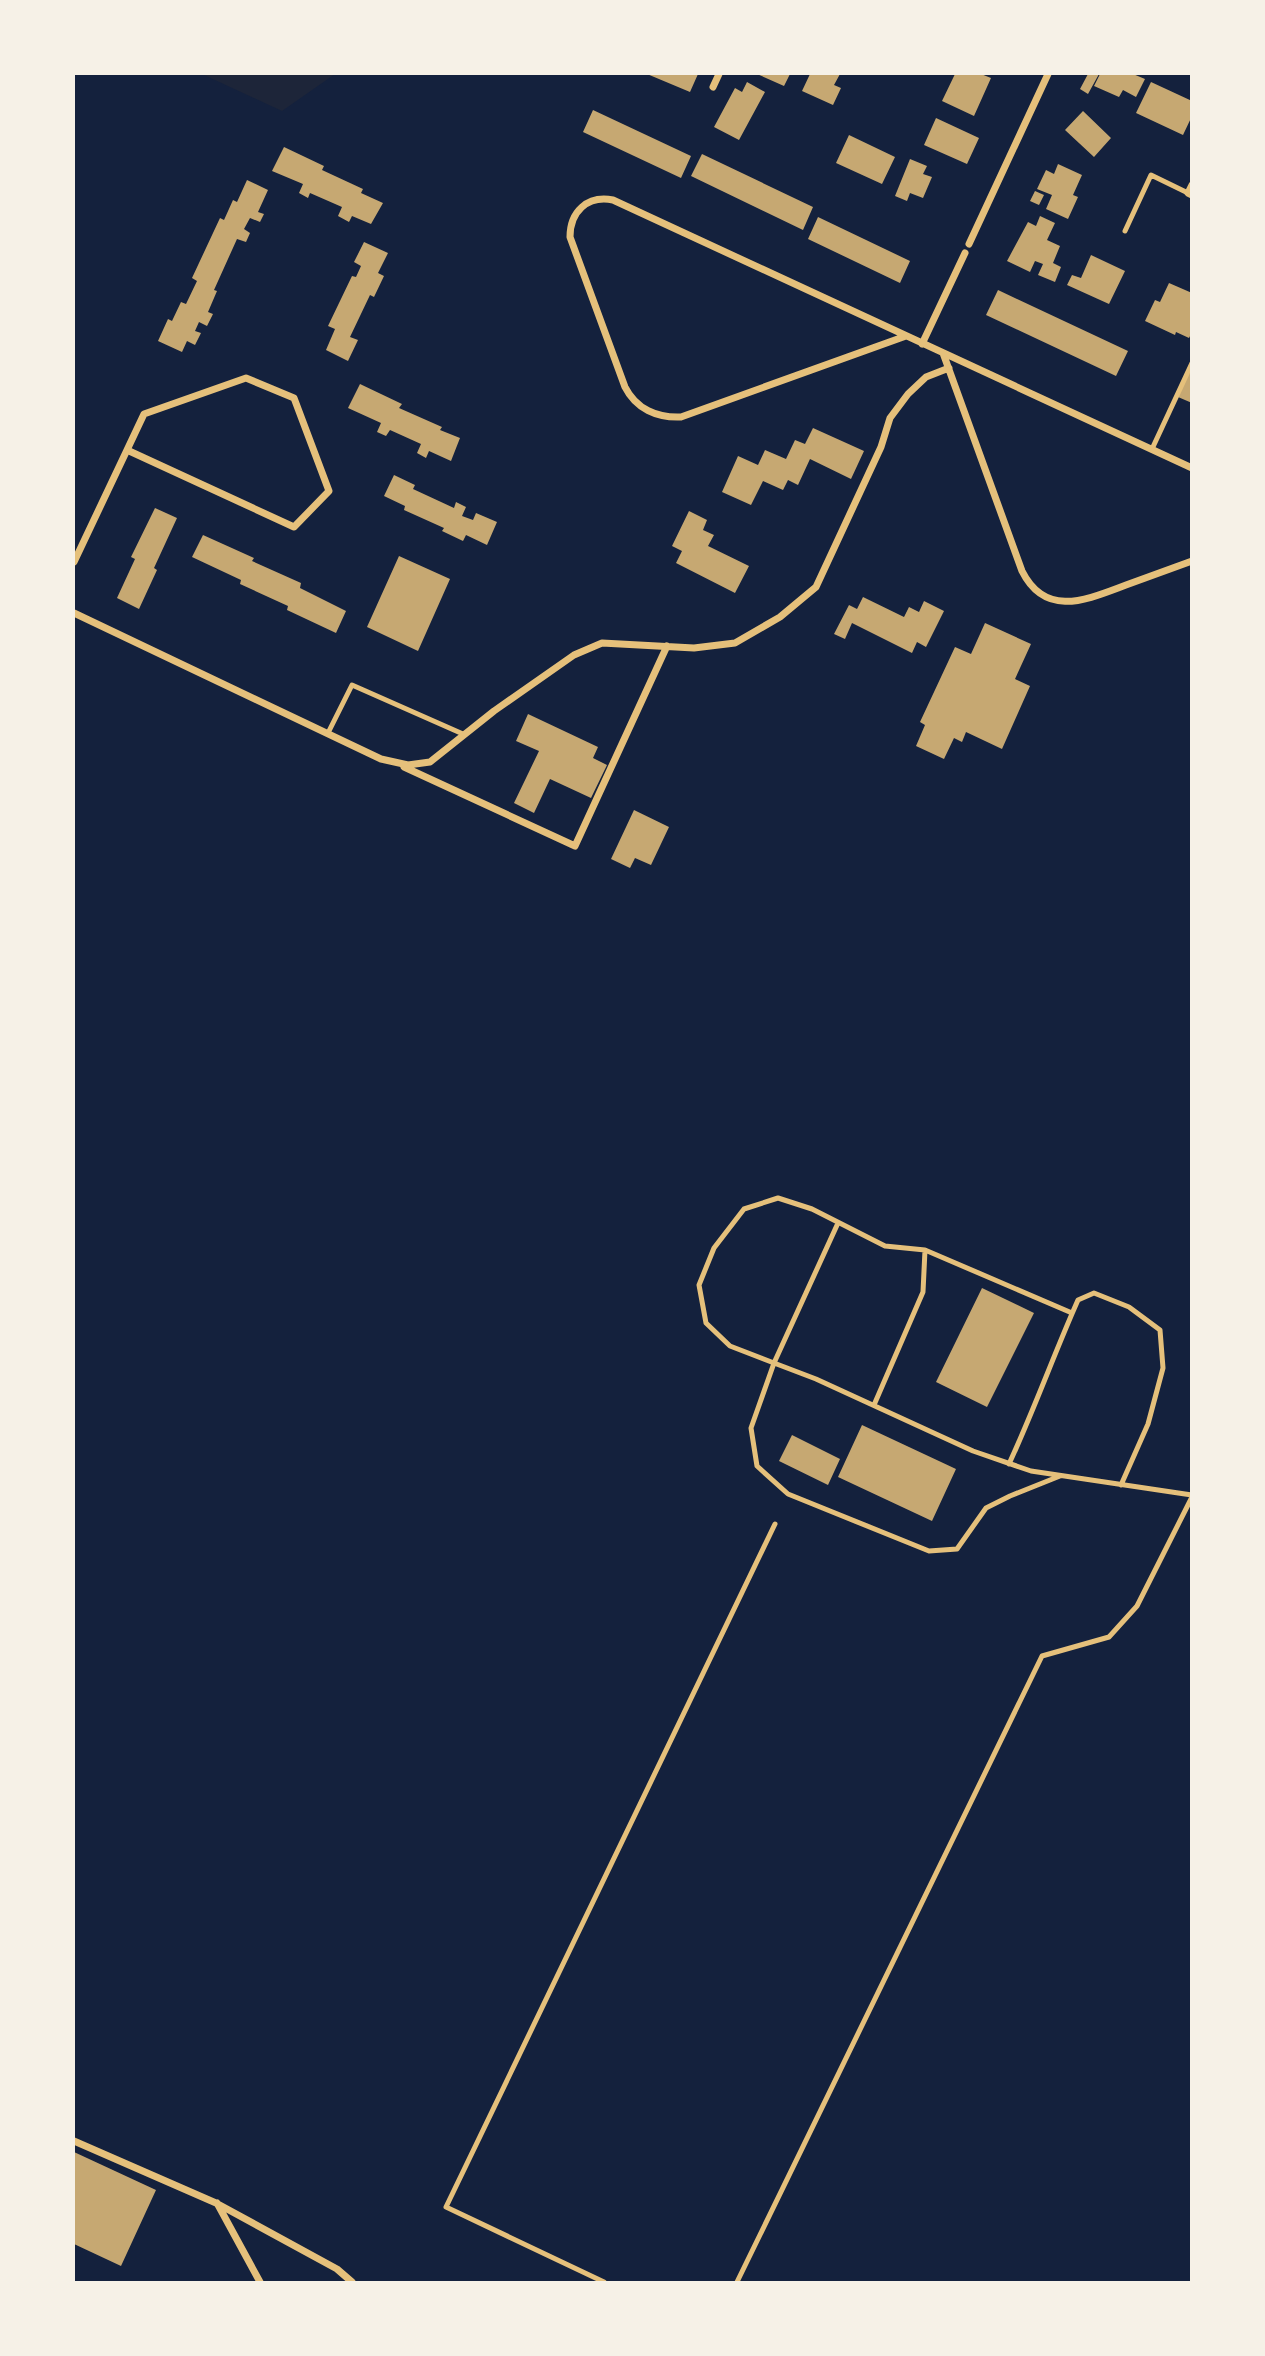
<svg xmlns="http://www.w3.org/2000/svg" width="1265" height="2356" font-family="Helvetica,sans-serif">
<rect width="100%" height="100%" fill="#14213d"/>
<path fill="#1d2539" d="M202,74h133l-53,37z"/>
<path fill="#c6a872" d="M647,74h51l-8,18z
M757,74h33l-6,12z
M810,74h30l-6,11 7,3 -8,17 -31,-14z
M955,74h26l10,4 -17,38 -32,-15z
M1088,74h11l-11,20 -8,-5z
M1100,74h33l12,5 -9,18 -13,-7 -4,7 -25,-11z
M747,82l18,10 -26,48 -25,-13 21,-39 7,4z
M1151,82l41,19v15l-9,19 -47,-22z
M593,110l98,46 -10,22 -98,-46z
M1083,111l28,27 -17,19 -29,-27z
M936,118l43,20 -12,26 -43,-19z
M849,135l46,22 -13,27 -46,-21z
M284,147l40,19 -2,4 41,19 -2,4 22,10 -12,21 -19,-8 -3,6 -11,-6 4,-9 -32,-14 -2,5 -9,-5 4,-9 -31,-13z
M702,154l111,53 -10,23 -112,-54z
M910,159l17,7 -4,8 9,3 -9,21 -13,-5 -3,8 -12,-5z
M1058,164l24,11 -9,20 5,2 -10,22 -22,-10 6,-14 -15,-6 9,-19 8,4z
M247,180l21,10 -10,22 6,2 -4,8 -10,-4 -6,11 6,4 -4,9 -9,-3 -23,51 3,1 -9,21 5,2 -6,12 -8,-4 -4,9 6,2 -6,12 -8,-4 -5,11 -24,-11 10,-22 4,2 9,-19 5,2 11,-23 -5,-3 28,-60 4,2 9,-20 4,2z
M1035,191l9,4 -5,10 -9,-4z
M1040,216l15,7 -8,17 13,6 -7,17 8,4 -6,15 -17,-7 5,-11 -8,-3 -5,11 -23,-11 21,-39 8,4z
M818,217l92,44 -10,22 -92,-44z
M364,242l24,11 -10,20 6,3 -10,21 -4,-2 -20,42 8,3 -10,21 -22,-11 9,-21 -7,-3 24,-50 4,1 5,-11 -7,-4z
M1091,255l34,16 -16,33 -42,-19 5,-10 9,3z
M1169,283l23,10v39l-3,6 -13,-6 -1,3 -30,-14 10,-21 5,2z
M998,290l130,61 -12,25 -130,-61z
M1189,373l3,1v29l-14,-6z
M360,384l42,20 -3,4 43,19 -2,3 20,8 -9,23 -22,-10 -3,7 -9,-5 4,-9 -31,-14 -4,6 -9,-4 4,-9 -33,-15z
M813,428l51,23 -13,28 -41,-20 -12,26 -10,-5 -5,10 -20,-9 -12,24 -29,-13 16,-36 20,9 7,-15 21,9 9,-19 10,4z
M394,475l21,10 -2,4 41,19 2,-6 10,5 -4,9 11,4 3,-7 21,9 -10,23 -21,-10 -3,6 -21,-10 2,-3 -40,-18 1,-4 -21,-10z
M155,508l22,10 -23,50 3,2 -18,39 -22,-11 18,-39 -4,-2z
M689,511l18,9 -4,10 11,5 -6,11 41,20 -14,27 -59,-30 6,-12 -10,-5z
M203,535l51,23 -2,3 49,22 -1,5 46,23 -10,22 -49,-23 1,-4 -48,-22 1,-4 -49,-23z
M399,556l51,23 -32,72 -51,-24z
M863,597l41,20 5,-10 10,5 5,-11 20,10 -18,36 -9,-5 -5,11 -60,-30 -7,16 -11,-5 15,-29 8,4z
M985,623l46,21 -16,35 15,7 -28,63 -36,-17 -4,10 -8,-4 -10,21 -28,-13 9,-21 -5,-3 35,-75 16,7z
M528,714l70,33 -5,11 14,7 -16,33 -41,-19 -16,34 -20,-10 25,-52 -23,-10z
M634,810l35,17 -18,38 -16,-7 -5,10 -19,-9z
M982,1288l52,25 -47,94 -51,-25z
M862,1425l94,44 -24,52 -94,-44z
M792,1435l48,24 -12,26 -49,-24z
M74,2152l82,38 -35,76 -47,-22z"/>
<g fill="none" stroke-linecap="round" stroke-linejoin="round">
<path stroke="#e5c07b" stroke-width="5" d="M1125,231l26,-56 37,18
M1152,449l40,-86
M328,733l24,-48 111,49
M838,1223l-64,140 -44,-17 -24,-23 -7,-38 15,-37 30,-39 34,-11 34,11 73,37 40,4 147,63
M874,1405l49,-113 2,-42
M1009,1464c25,-54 45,-110 69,-164l16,-7 35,14 31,23 3,38 -15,56 -27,61
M1060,1476l-50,20 -24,12 -29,41 -28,2 -141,-57 -31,-28 -6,-38 23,-65 42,16 157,72 58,20 154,23 7,1
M604,2282l-158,-75 329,-683
M737,2282l305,-626 67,-19 28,-31 55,-109"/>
<path stroke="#e5c07b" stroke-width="7" d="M713,87l6,-13
M1192,185l-4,8 4,2
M969,244l79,-170
M906,336l-225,81c-24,1 -45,-8 -56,-30l-55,-150c0,-25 17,-42 43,-37l579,268
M922,344l43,-91
M943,353l79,218c24,48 66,28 104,14 22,-8 44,-16 66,-24
M246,378l48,20 35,93 -35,36 -167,-77 17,-36z
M74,562l53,-112
M74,613l307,146 27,6 22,-3 64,-51 80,-56 28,-12 92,5 41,-5 45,-26 36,-30 65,-140 9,-29 18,-24 18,-17 23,-9
M404,767l171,79 92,-200
M74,2141l142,62 121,66 15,13
M217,2203l43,79"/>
</g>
<rect width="1265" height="2356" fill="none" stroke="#f6f1e7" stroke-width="150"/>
</svg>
